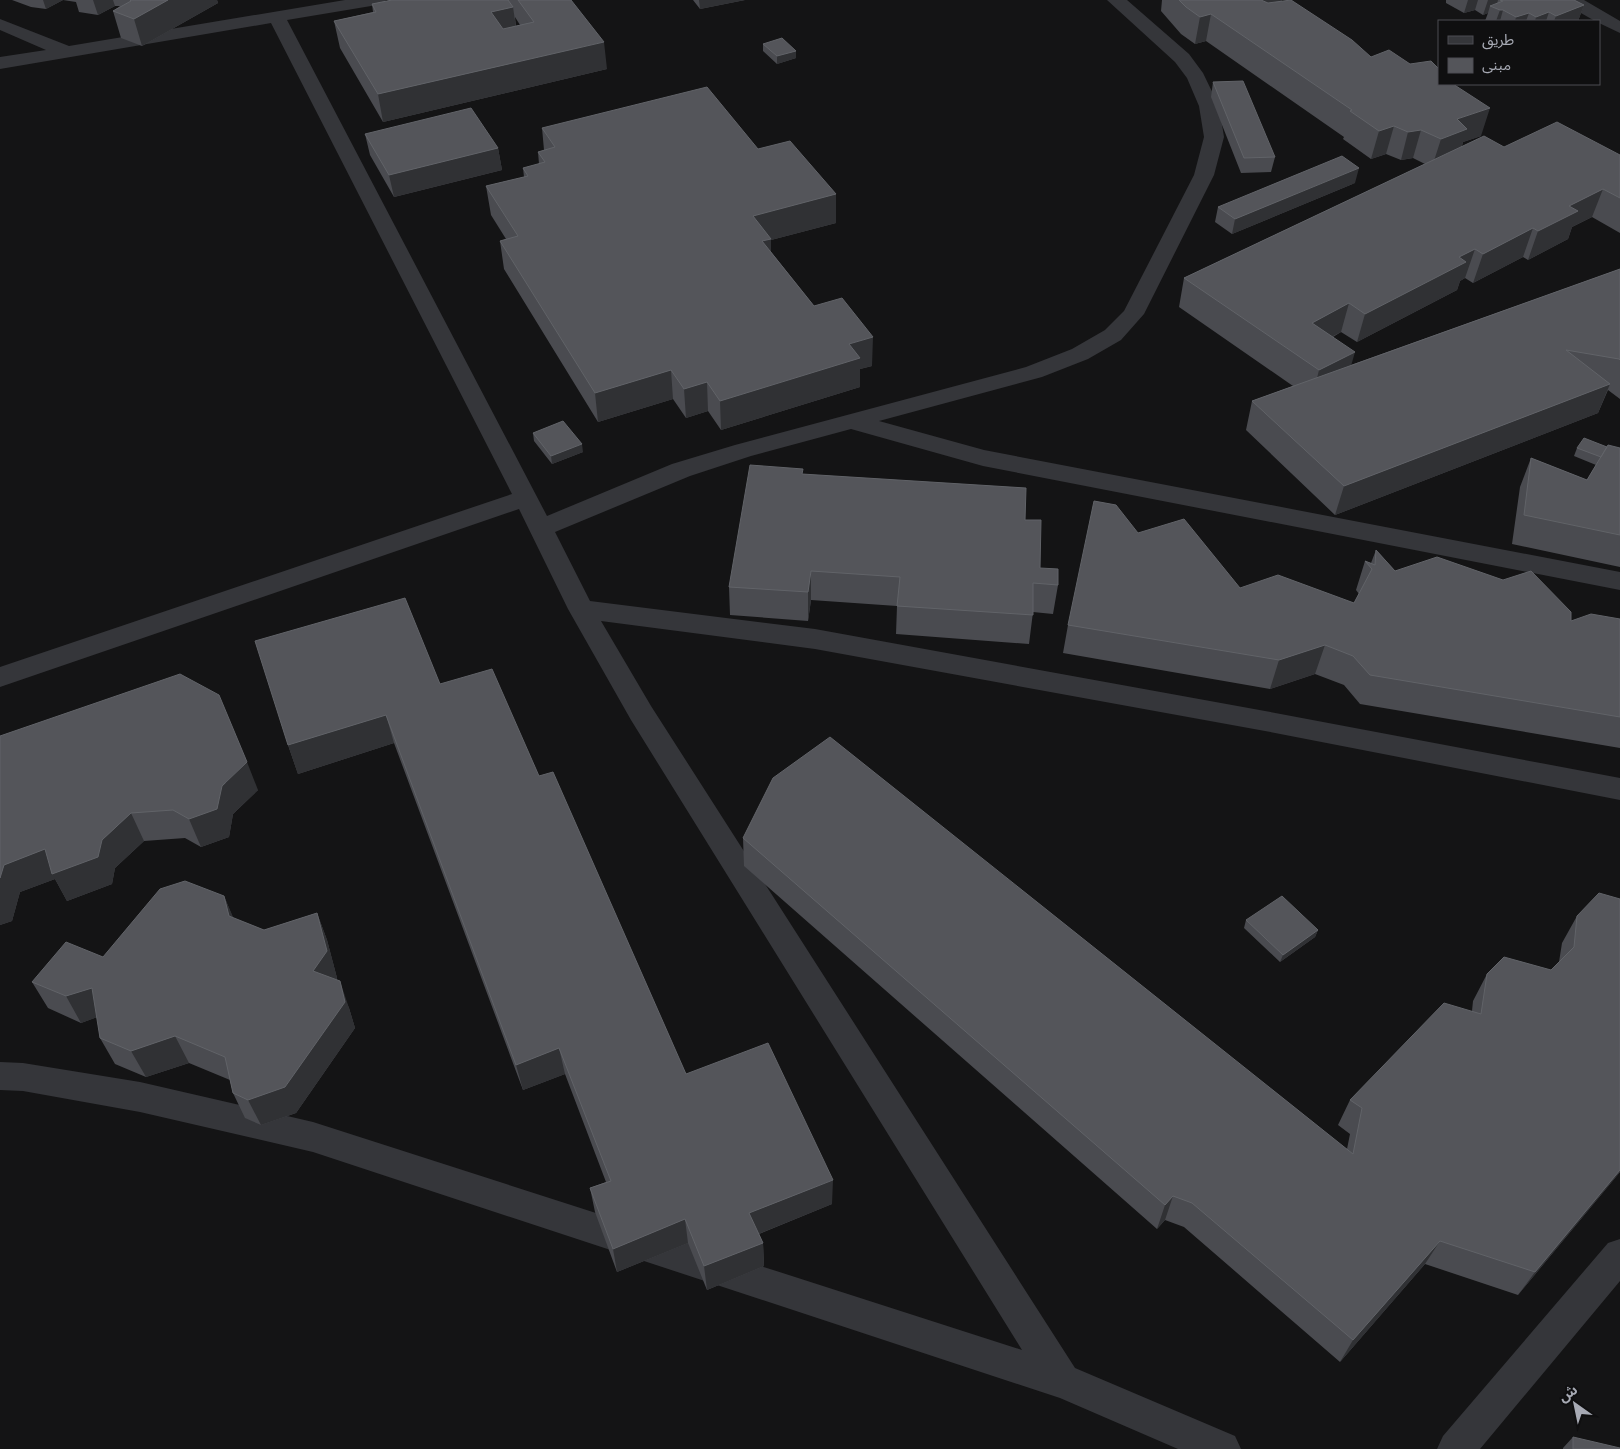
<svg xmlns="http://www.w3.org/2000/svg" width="1620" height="1449" font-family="'DM Sans','Noto Sans Arabic',sans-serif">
<rect width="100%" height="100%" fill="#141415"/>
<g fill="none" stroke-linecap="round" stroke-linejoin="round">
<path fill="#35363a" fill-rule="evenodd" d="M345,0h41l-3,4 -96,16 260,496 125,-52 63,-19 291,-78 46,-18 33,-19 19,-19 70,-136 10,-38 -5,-31 -12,-28 -12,-16 -68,-62h20l62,54 14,19 16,33 5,31 -10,38 -70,139 -23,26 -33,19 -46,18 -163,44 105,29 636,122v18l-637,-124 -132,-37 -100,27 -61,20 -135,56 35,69 225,28 450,82 355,67v22l-355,-69 -450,-82 -214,-28 50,85 424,662 160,68 6,13h-63l-118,-51 -747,-246 -173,-40 -117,-21 -23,-1v-28l23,1 117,19 173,40 709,228 -391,-630 -63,-111 -49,-100 -519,178v-20l512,-173 -241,-471 -271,46v-12l46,-7 -46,-20v-11l69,27z
M1562,0h22l36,21v12l-21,-10v-2h-4l-30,-17z
M1620,1239v42l-140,168h-43l6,-13 165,-193z"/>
</g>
<path fill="#4a4b50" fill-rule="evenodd" d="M12,0h205l1,3 -76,43 -21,-8 -8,-27 7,-5h-5l-17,9 -19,-3 -3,-10 -13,-2 -17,9 -15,-2z
M391,0h127l89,69 -224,53 -43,-74 -6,-27 39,-9 -1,-8zM515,17l5,8 -4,1z
M693,0h52l-45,9z
M1162,0h120v1l89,56 110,79 -18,6 -1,4 42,1 116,8v78l-28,-16 -20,10 -4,12 -40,21 -5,-3 -50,26 -8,-5 -5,3 -3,9 -100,52 -16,-10 -8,5 18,28 269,-96v130l-12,-9 -10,23 -263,102 -89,-85 6,-29 41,-15 -114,-79 5,-29 241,-114 -12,-6 -12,2 -15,-6 -15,5 -28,-20 1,-2 -138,-96 -11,3 -14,-10 -20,-23z
M1446,0h128l10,5 -6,16h-93l3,-8 -5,2 -8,-5 -11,3 -18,-10z
M763,44l33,7v7l-19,6 -14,-13z
M1213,82l62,75 -4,15 -30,1 -30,-76z
M542,128l216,21 78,45v29l-65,17v12l43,54 58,60 -12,3v18l-139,43 -13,-19 -22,7 -13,-19 -75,23 -94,-153 -4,-28 6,-2 -15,-24 -5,-29 38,-9 -1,-9 16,-4 -1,-12 6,-2z
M365,134l133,14 4,22 -108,27 -24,-42z
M1355,183l-123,51 -17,-12 3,-15z
M533,433l50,19 -31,12 -18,-23z
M1607,447l13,1v119l-108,-23 8,-57 11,-29 56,22 9,-15 -22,-9 3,-8z
M803,474l222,46 15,48 18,17 -5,29 -20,-2 -4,32 -133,-10 1,-28 -86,-6 -3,21 -78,-6 -1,-28z
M1138,533l102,55 114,15 5,-9 -3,-4 9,-29 6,2 5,-13 19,21 176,50 49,-2v129l-260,-44 -16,-19 -29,-11 -45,15 -207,-36 5,-28z
M440,684l99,92 147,298 146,130 -73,30 4,9 1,23 -57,24 -19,-47 -71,29 -22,-60 -5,-24 16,-6 -41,-108 -42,16 -129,-347 -96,31 -10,-29z
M0,736l258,54 -25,24 -4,23 -28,10 -16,-9 -41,3 -29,27 -3,16 -45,17 -12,-22 -35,13 -8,29 -12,4z
M743,838l604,311 3,-15 -12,-9 12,-25 122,-89 1,-10 14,-27 64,-4 8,-8 3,-19 15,-27 43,256 -102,123 -93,-31 -85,98 -156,-135 -19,-7 -8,9 -413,-363z
M224,896l9,22 31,12 53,-17 10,27 10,38 -1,2 13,28 6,20 -59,85 -35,12 -16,-7 -12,-25 -3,-13 -41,-17 -43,14 -31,-13 -15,-26 -3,-21 -16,6 -33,-15 -16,-26 71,-25z
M1246,920l72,10 -3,7 -35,25 -36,-34z
M1573,1437v12h-10v-1z"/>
<path fill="#303134" d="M43,0h20l-17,9z
M93,0h20l2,6 -17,9z
M168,0h49l1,3 -76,43 -8,-27z
M699,0h46l-45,9z
M1247,0h35l-2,10z
M1468,0h10l-3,10 -11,3z
M1488,0h10l-2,8 -6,-2 -2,7 -5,2z
M1584,5l-6,16h-24l2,-5z
M513,7l4,27 -22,5 -4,-27z
M1500,10h3l-3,11h-4z
M1549,12l-3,9h-11l1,-4z
M1529,13l-3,8h-11l1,-4z
M1211,14l-5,27 -11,3 5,-27z
M604,42l3,27 -224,53 -5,-28z
M796,51v7l-19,6v-8z
M1490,108l-9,28 -18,6 -5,15 -26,10 9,-28 16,-20z
M1394,126l-8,28 -15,5 8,-28z
M1421,130l-8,28 -12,2 7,-28z
M498,148l4,22 -108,27 -5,-22z
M1359,168l-4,15 -123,51 3,-15z
M1603,189l-11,28 -20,10 -4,12 -40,21 10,-29 31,-25z
M836,194v29l-65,17v27l-18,-51z
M1533,228l-10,29 -50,26 10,-29z
M1475,249l-10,29 -5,3 -3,9 -100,52 8,-28 94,-57z
M1349,303l-8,29 -37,19 8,-28z
M873,337l-1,29 -12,3v18l-139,43 -1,-29 129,-57z
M1355,352l-8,28 -35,19 7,-29z
M671,370l2,29 -75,23 -3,-29z
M707,382l1,29 -22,7 -2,-29z
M1610,384l-12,29 -263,102 9,-29z
M582,444l1,8 -31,12 -1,-8z
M811,571v29l-3,21v-29z
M1325,645l-10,29 -45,15 9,-29z
M386,715l8,28 -96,31 -10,-29z
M247,762l11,28 -25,24 -4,23 -28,10 -12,-28z
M131,813l13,28 -29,27 -3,16 -45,17 -12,-22 -35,13 -8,29 -12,4v-47l4,-13 41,-16 57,-9z
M224,896l12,28 -7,-8z
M317,913l10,27 10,38 -14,19 -10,-26z
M1318,930l-3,7 -35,25 3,-7z
M340,981l9,27 6,20 -59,85 -35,12 -13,-25z
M92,988l14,26 -25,9 -15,-27z
M175,1036l14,27 -43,14 -15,-26z
M559,1048l6,26 -42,16 -7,-25z
M1620,1170v2l-102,123 17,-23z
M833,1180l-1,24 -81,33 -2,-24z
M1173,1196l-8,24 -8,9 8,-24z
M685,1219l3,24 -71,29 -4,-23z
M1440,1241l-15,23 -85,98 13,-22z
M763,1243l1,23 -57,24 -3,-24z"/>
<path fill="#54555a" stroke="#616368" d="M130,0h38l-34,19 -21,-8 18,-10z
M392,0h116l5,7 -22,5 12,17 31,-7 -16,-22h53l33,42 -226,52 -44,-73 42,-9 -4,-8z
M1179,0h82l7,3 23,-3 61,40 19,17 18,-7 21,14 21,-3 8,8v15h14l37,24 -33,11 10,10 -26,10 -20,-9 -13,2 -14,-6 -15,5 -29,-20 2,-1 -141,-96 -11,3 -14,-10z
M1500,0h74l10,5 -28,11 -7,-4 -13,5 -7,-4 -13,4 -13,-7h-3l-10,-4 13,-5z
M782,38l14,13 -19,5 -14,-12z
M1243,81l32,76 -31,1 -31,-76z
M707,87l51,62 32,-8 46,53 -83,22 18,23 -9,2 52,65 28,-8 31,39 -24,7 11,14 -140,43 -13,-19 -23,7 -13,-19 -76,23 -95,-152 18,-5 -32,-50 42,-10 -5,-8 22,-6 -7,-10 17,-5 -13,-19z
M471,108l27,40 -109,27 -24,-41z
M1557,122l63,33v43l-17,-9 -34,17 9,5 -40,20 -5,-3 -50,26 -8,-5 -16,8 7,5 -101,52 -16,-11 -37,20 43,29 -36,18 -135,-92 300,-142 20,11z
M1342,156l17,12 -124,51 -17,-12z
M1620,269v91l-1,-1 -53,-9 44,34 -266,102 -92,-85z
M563,421l19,23 -31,12 -18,-23z
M1584,438l23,9 -6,10 -24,-9z
M1608,445l12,3v87l-96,-20 7,-57 56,22z
M750,465l53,4 -1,5 224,14 -1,32h16l-1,48 18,1v16l-25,-2v32l-136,-9 3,-29 -89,-6 -3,21 -79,-5z
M1094,501l22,4 22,28 46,-14 56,69 38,-13 76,28 18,-34 -7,-8 10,4 1,-15 19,21 42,-14 66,23 28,-9 40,41v9l20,-7 29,5v98l-250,-42 -17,-19 -28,-11 -46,15 -211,-35z
M405,598l35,86 52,-15 47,107 14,-4 133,302 82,-31 65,137 -84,33 14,30 -59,23 -19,-47 -72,30 -23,-61 21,-7 -52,-133 -43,17 -130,-350 -98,30 -33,-104z
M180,674l39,21 28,67 -25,24 -5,23 -28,10 -16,-9 -42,3 -29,27 -4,17 -46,17 -7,-25 -41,16 -4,13v-142z
M830,737l523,417 9,-46 -12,-8 94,-97 37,11 6,-40 17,-17 47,13 23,-23 3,-31 22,-23 21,6v271l-85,102 -95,-31 -87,99 -161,-137 -19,-7 -8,9 -422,-367 30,-60z
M185,881l39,15 5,20 35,14 53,-17 10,38 -14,20 27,10 5,21 -60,85 -37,13 -15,-7 -8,-36 -50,-21 -44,15 -31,-13 -8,-50 -26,8 -34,-14 34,-40 37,15 57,-68z
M1282,896l36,34 -35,25 -37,-35z
M1573,1437l47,11v1h-47z"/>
<rect x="1438" y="20" width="162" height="65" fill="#0f0f10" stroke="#4c4d52"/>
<rect x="1448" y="36" width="25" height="8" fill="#35363a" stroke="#4c4d52"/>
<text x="1482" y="45" font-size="15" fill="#a7aab4">طريق</text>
<rect x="1448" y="58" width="25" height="15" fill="#54555a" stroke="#4c4d52"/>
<text x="1482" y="70" font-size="15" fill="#a7aab4">مبنى</text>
<g transform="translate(1575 1404) rotate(327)" stroke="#0f0f10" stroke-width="4" paint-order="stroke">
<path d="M0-4L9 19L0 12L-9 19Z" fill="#a7aab4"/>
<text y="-8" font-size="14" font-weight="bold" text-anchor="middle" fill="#a7aab4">ش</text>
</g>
</svg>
